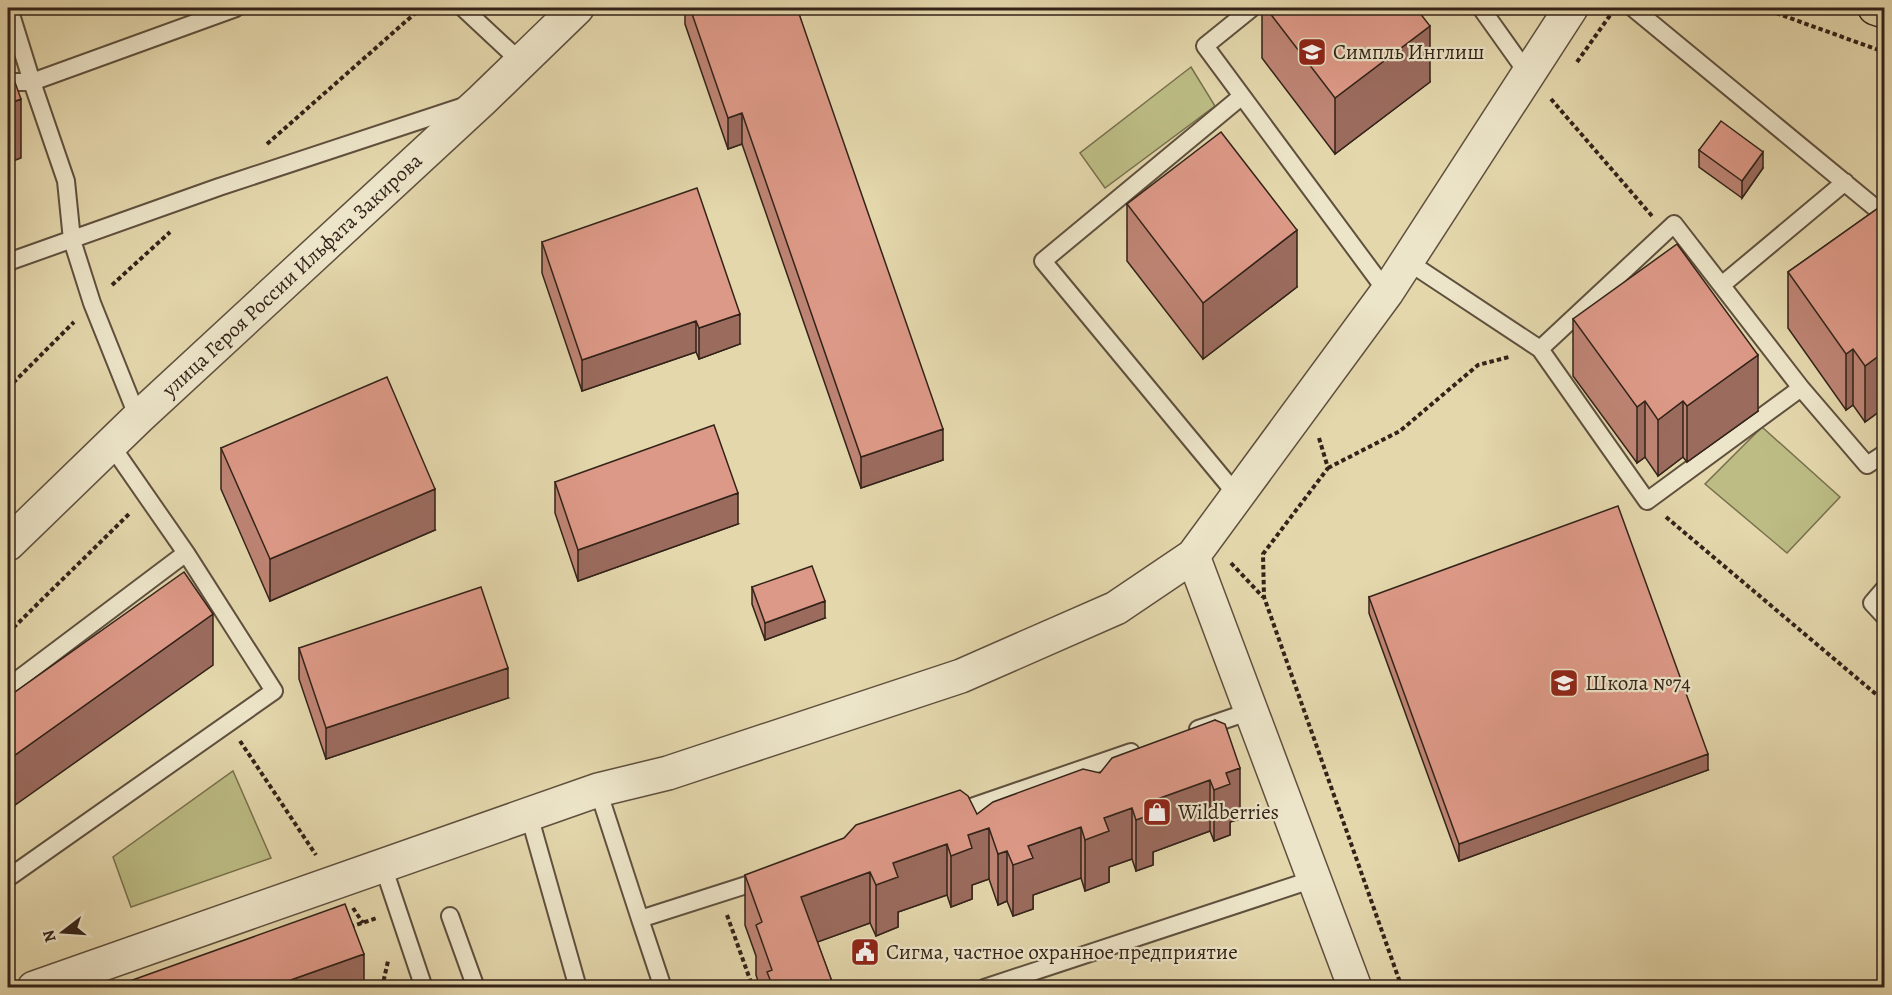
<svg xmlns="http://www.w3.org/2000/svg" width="1892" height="995" font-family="Alegreya,serif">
<rect width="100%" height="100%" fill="#e4d7ac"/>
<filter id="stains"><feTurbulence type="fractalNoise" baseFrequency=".00333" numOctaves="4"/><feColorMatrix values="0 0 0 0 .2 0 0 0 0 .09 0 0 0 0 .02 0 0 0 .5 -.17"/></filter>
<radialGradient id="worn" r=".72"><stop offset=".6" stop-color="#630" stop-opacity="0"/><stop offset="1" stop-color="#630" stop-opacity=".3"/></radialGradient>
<path fill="#bcbc84" stroke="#78704e" stroke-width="1.5" d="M1191,67l24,39 -110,82 -25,-35z
M1762,427l78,70 -53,56 -82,-69z
M233,771l38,87 -140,49 -18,-50z"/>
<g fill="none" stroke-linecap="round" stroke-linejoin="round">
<g stroke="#5f503e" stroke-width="20">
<path id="lane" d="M463,8l59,55
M1481,8l47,66
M1633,8l251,207
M8,82h24l-23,-74
M1242,96l-37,-50 47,-38
M1407,261l133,88 107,152 154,-113 66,77 17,-11
M8,262l211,-75 245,-81
M1723,284l122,-102
M1540,349l134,-125 127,164
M138,418l-46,-115 -20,-63 -6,-59 -34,-99 204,-74
M1236,494l-193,-233 199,-165 145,196
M1884,589l-12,14 12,13
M8,687l178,-134
M1198,729l53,-18
M598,790l42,129 125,-40
M954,813l177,-61
M529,815l49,173
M383,866l41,122
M8,878l266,-187 -88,-138 -75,-108
M450,916l26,72
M640,919l23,69
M984,988l330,-109"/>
</g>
<g stroke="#5f503e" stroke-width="36">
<path id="street" d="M8,544l130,-126 344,-318 95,-92
M1193,556l162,432
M34,988l564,-198 70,-17 293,-97 155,-68 77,-52 194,-264 184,-284"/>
</g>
<g stroke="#332319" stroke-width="36">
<path id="primary" d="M1875,8l9,3"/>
</g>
<path stroke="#332319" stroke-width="4" stroke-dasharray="4.5 3" stroke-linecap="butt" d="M1762,8l122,44
M1577,62l34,-48
M1551,99l101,117
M267,144l154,-136
M112,285l58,-53
M8,388l66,-66
M1319,438l9,30 -65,86 1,43 138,391
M1328,468l72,-37 78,-66 31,-8
M1666,517l218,184
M1231,563l32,34
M8,633l123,-121
M240,741l76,114
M353,908l10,15
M727,915l26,73
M350,927l27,-9
M382,988l6,-27"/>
<use href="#lane" stroke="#ede5c9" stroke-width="16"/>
<use href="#street" stroke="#ede5c9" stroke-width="33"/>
<use href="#primary" stroke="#e4d7ac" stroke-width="33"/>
</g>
<path fill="#be8474" stroke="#332319" stroke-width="1.5" d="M685,8h112l146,452 -82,28 -119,-344 -14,5 -43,-125z
M1262,8h154l14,74 -95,72 -73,-96z
M1699,150l64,18 -21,30 -43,-31z
M1127,204l170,83 -94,72 -76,-98z
M1884,204v204l-19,14 -12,-17 -7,5 -58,-82v-56z
M542,242l198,102 -41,15 -3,-7 -114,39 -40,-118z
M1573,319l185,92 -71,51 -4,-5 -25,19 -13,-19 -8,6 -64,-87z
M221,448l214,82 -165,71 -49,-112z
M555,482l183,42 -160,57 -23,-68z
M752,587l73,31 -60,22 -13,-36z
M1369,597l339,173 -249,91 -90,-248z
M299,648l209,50 -182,61 -27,-80z
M1215,720l25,99 -10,3v13l-16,6 -4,-10 -57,21v13l-17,6 -4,-12 -23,8v15l-24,9 -4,-13 -48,17v14l-20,7 -6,-15 -9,4 -9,-26 -17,6v14l-21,8 -4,-12 -49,17v15l-22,9 -6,-13 -53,19 17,45h-74l-4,-12v-19l-11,-31v-50l232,-61 123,-41z"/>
<path fill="#9b6b5e" stroke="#332319" stroke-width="1.5" d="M1430,26v56l-95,72v-56z
M21,99v59l-13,5v-59z
M742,113v31l-14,5v-31z
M1763,152v16l-21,30v-17z
M1297,230v57l-94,72v-56z
M740,314v30l-41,15v-31z
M696,321v31l-114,39v-31z
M1853,349v56l-7,5v-56z
M1884,352v56l-19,14v-56z
M1758,355v56l-71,51v-56z
M1645,401v56l-8,6v-56z
M1683,401v56l-25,19v-56z
M943,429v31l-82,28v-31z
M435,489v41l-165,71v-42z
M738,493v31l-160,57v-31z
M825,601v17l-60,22v-17z
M213,614v51l-205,145v-50z
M508,668v30l-182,61v-31z
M1708,754v16l-249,91v-17z
M1240,768v51l-10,3v13l-16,6v-51l12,-17z
M1210,780v51l-57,21v13l-17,6v-51l13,-18z
M1132,808v51l-23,8v15l-24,9v-51l19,-22z
M1081,827v51l-48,17v14l-20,7v-51l15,-19z
M989,828v51l-17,6v14l-21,8v-51l17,-21z
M947,844v51l-49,17v15l-22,9v-51l17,-22z
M1007,851v50l-9,4v-51z
M870,872v51l-69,25v-51z
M364,954v33h-93z"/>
<path fill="#dd9987" stroke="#332319" stroke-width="1.5" d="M690,8h107l146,421 -82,28 -119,-344 -14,5z
M1266,8h150l14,18 -95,72z
M8,63l13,36 -13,5z
M1721,121l42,31 -21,29 -43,-31z
M1221,132l76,98 -94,73 -76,-99z
M697,188l43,126 -41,14 -3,-7 -114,39 -40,-118z
M1884,204v148l-19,14 -12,-17 -7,5 -58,-82z
M1677,244l81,111 -71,51 -4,-5 -25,19 -13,-19 -8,6 -64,-88z
M387,377l48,112 -165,70 -49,-111z
M714,425l24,68 -160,57 -23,-68z
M1618,506l90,248 -249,90 -90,-247z
M812,566l13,35 -60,22 -13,-36z
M184,572l29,42 -205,146v-63z
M481,587l27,81 -182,60 -27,-80z
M1215,720l10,4 15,44 -14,5 4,11 -16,6 -4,-10 -61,22 4,12 -17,6 -4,-12 -28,10 5,13 -24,9 -4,-13 -53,19 5,12 -20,7 -6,-14 -9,3 -9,-26 -21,7 4,13 -21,8 -4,-12 -54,19 5,14 -22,8 -6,-13 -69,25 33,90h-61l-6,-15 5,-2 -16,-45 6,-3 -17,-47 99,-37 12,-13 104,-35 8,6 9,18 16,-12 90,-33 17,4 12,-15z
M345,904l19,50 -93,33h-158z"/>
<defs>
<g id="school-square" transform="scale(1.5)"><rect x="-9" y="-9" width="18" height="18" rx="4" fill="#8f2418" stroke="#ede5c9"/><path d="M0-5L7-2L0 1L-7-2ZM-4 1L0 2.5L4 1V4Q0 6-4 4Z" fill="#fff"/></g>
<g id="shop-square" transform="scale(1.5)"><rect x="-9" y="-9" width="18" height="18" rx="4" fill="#8f2418" stroke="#ede5c9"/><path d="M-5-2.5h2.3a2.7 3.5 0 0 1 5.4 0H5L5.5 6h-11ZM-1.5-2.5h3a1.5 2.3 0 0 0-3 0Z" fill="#fff"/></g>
<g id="civic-square" transform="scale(1.5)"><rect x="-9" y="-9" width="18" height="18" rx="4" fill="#8f2418" stroke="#ede5c9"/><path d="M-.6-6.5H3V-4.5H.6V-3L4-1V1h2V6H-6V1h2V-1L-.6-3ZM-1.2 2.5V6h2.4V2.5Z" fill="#fff"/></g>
</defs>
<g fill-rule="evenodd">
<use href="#school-square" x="1312" y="52"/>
<use href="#school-square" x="1564" y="683"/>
<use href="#shop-square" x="1157" y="812"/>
<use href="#civic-square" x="865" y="952"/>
</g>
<g text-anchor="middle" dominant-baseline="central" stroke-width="4.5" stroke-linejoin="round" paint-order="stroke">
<g font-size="21" fill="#332319" stroke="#ede5c9" text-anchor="start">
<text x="1333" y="52">Симпль Инглиш</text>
<text x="1585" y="683">Школа №74</text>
<text x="1178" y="812">Wildberries</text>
<text x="886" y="952">Сигма, частное охранное предприятие</text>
</g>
<g font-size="21" fill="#332319" stroke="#ede5c9">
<text transform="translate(292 275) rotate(-43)">улица Героя России Ильфата Закирова</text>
</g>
</g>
<rect width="1892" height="995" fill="none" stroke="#e4d7ac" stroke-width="30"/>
<rect x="9" y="9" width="1874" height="977" fill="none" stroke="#332319" stroke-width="3"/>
<rect x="15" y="15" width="1862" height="965" fill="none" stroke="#332319" stroke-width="1.5"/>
<g transform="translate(63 932) rotate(253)" stroke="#ede5c9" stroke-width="4.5" paint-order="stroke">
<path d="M0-4.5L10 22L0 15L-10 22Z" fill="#332319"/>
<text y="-9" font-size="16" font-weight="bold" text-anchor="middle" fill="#332319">N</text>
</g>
<rect width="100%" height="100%" filter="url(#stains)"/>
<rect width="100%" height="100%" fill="url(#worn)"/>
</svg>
